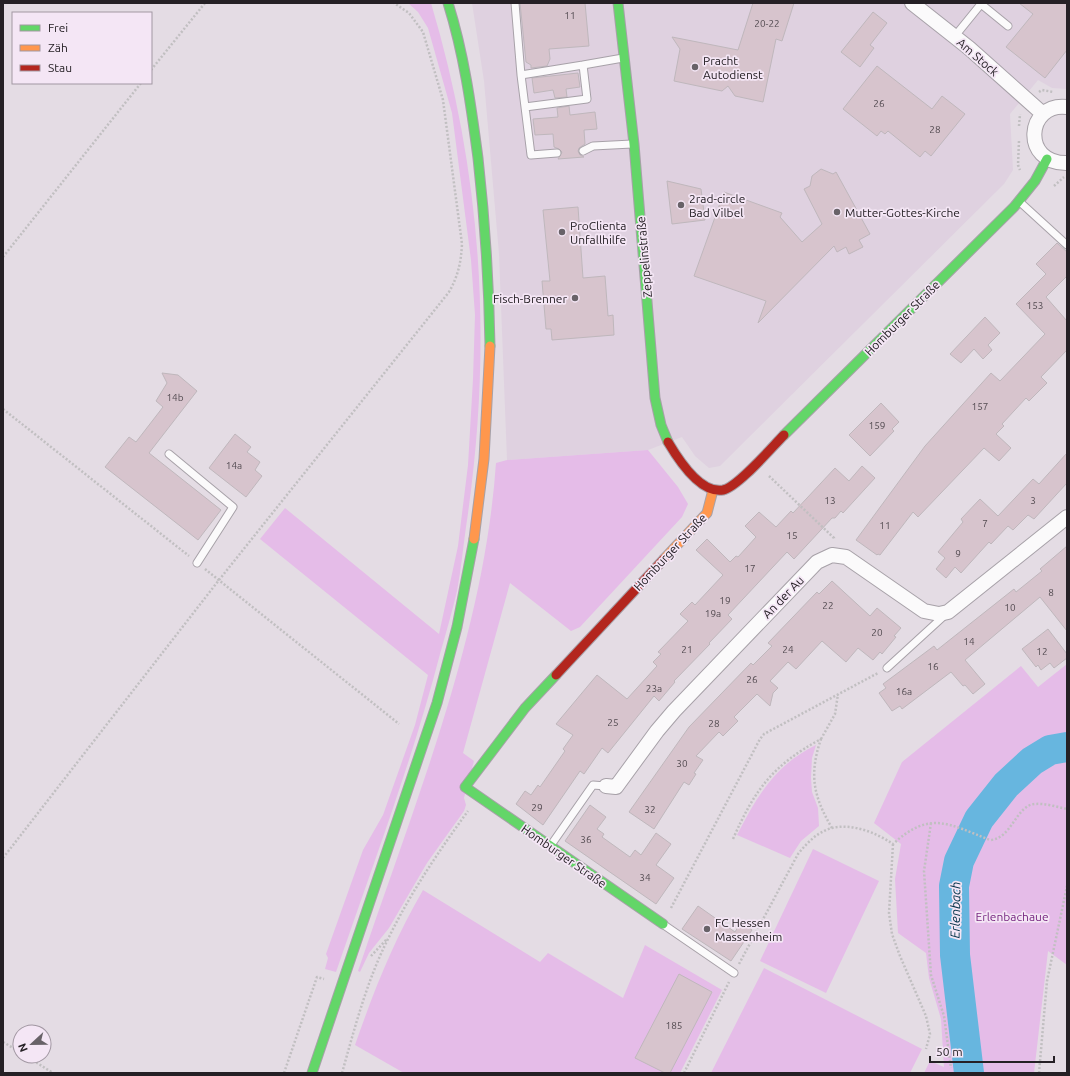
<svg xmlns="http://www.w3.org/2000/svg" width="1070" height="1076" font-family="Ubuntu,sans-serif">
<rect width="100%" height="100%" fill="#e4dce4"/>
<path fill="#dfd1e0" d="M472,3h595v86l-15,-1 -14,-8 -28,34 3,56 -9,14 -284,282 -11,2 -14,-12 -13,-19 -34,13 -141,10 -8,-206 -15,-173z"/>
<path fill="#e5bce8" d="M408,3h23c52,175 62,344 35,524 -3,21 -5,43 -9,64 -5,21 -11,42 -17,63 -28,108 -68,213 -104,318l-11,-3 3,-11 -2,-4 37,-104 20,-35 32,-90 13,-50 -168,-136 25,-31 154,126 19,-88 10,-81 5,-86 2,-64 -4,-55 -19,-147 -24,-85 -10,-16z
M648,450l30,37 10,17 -6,13 -102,110 -9,4 -61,-48 -47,170 11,8 -10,37 2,7 -2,6 -37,52 -38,65 -20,25 -9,19 -2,-1c55,-164 126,-334 138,-508l11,-3z
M1067,664v301l-19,-14 -14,122h-110l6,-12 14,6 -3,-48 -12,-41 -3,-25 -28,-20 -3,-54 6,-35 -27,-21 28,-61 119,-96 17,21z
M816,745l-4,13 -1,20 1,14 6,16 1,18 -18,15 -11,17 -53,-23c20,-39 38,-70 79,-90z
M813,849l66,32 -53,112 -66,-32z
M423,890l117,72 8,-9 75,45 22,-53 77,45 -42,83h-276l-49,-28c20,-57 38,-103 68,-155z
M764,968l158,81 -12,24h-199z"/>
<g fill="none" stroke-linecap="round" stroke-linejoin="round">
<path stroke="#67b6df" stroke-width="30" d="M969,1073l-14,-118 -1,-69 5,-25 20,-42 27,-34 26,-24 18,-11 17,-3"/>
</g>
<path fill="#d7c4cd" stroke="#bfb7bc" d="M520,3h65l4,43 -40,3 1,10 -3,7 -16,2v-3l-5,-3z
M753,3h41l-12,38 -6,-2 -13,63 -28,-6 -7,-10 -6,5 -48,-10 6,-32 -8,-12 66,13z
M1019,3h48v47l-22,28 -39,-31 27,-33z
M873,12l14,11 -17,22 4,3 -14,19 -19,-15z
M877,66l55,43 10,-13 23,18 -34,42 -6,-5 -5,6 -32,-26 -3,3 -4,-3 -4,5 -34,-27z
M578,73l2,14 -14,2 1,8 -12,1 -2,-8 -19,3 -2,-15z
M569,106l1,9 25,-3 2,17 -13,1 1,14 -6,4 -1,3 2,4 4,2 -26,2 4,-7 -3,-3 -5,-2 -1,-13 -18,1 -2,-16 25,-2 -1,-9z
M821,169l12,5 3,-2 34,62 -11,6 4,7 -14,7 -3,-7 -9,5 -3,-6 -76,77 8,-22 -72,-25 30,-84 58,21 -2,4 22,25 20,-18 -18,-35 6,-3 2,-10z
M667,181l34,8 4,31 -33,4z
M578,207l5,71 22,-2 3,40 5,-1 1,20 -62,5 -1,-11h-5l-4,-48h8l-7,-71z
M1057,243l10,9v24l-21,21 21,24v29l-26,27 6,6 -18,18 -3,-3 -24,26 2,2 -8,8 15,14 -12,13 -15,-13 -66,69 -5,-5 -33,43 -2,-1 -1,1 -21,-15 69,-94 66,-73 9,8 45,-47 -29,-30 30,-30 -10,-10z
M985,317l15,16 -12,12 4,5 -9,9 -9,-10 -13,14 -11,-9z
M162,373l16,2 19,16 -48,62 72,57 -23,30 -93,-73 24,-30 7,5 27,-35 -7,-6 11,-18z
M881,403l18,19 -7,7 2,2 -24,25 -21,-21z
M235,434l16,13 -4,5 13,10 -5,8 7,6 -16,21 -37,-29z
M1067,453v30l-33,36 -6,-4 -15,15 -5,-4 -17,18 -2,-2 -28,31 -6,-6 -9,11 -10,-9 9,-11 -7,-6 25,-30 -2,-3 19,-20 18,17 35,-37 6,5z
M862,466l13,12 -32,35 -2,-2 -6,7h-3l-38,41 -7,-7 -59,63 4,4 -23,24 1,1 -36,37 1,1 -16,19 -5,-5 -46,57 -6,-5 -18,26 -4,-3 -37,54 -27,-21 9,-13 6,4 7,-10 2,2 25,-36 -2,-2 10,-14 -17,-11 41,-49 30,24 30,-33 -4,-4 8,-8 -3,-2 30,-31 -8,-7 12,-12 3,3 28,-30 -27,-25 11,-11 23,23 6,-6 2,1 18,-20 -11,-11 14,-14 17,15 15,-16 2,2 42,-45 14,13z
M1067,546v85l-27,-34 -75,63 20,24 -12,10 -8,-9 -2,1 -12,-14 -49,37 -2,-3 -8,5 -13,-18 7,-5 -3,-4 51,-38 3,4 77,-61 2,3 26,-21 -2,-2z
M832,581l38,35 7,-8 24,20 -7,8 2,1 -14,17 -2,-2 -7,8 -15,-12 -12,14 -24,-21 -26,28 -8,-7 -18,19 8,7 -5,5 -3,13 -13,-12 -23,23 4,4 -15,15 -4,-4 -23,24 7,4 -9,13 2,1 -7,11 -5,-3 -30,47 -25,-17 60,-85 62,-64 2,2 19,-19 -4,-3 49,-51 2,2z
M1048,629l19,25v4l-13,10 -4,-5 -9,7 -3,-5 -2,2 -14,-18z
M590,805l16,12 -9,12 7,5 -2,3 28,20 5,-7 6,5 15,-22 15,11 -15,21 18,13 -18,26 -91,-63z
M698,906l37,26 6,-10 11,8 -21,31 -49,-32z
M679,974l33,18 -42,81h-5l-30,-15z"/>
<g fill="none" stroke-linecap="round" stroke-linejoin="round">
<g stroke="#a7a1a8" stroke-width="9">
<path id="lane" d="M515,3l6,72 62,-10
M955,36l26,-32 27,22
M521,75l10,80 26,-2
M525,107l62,-8 -4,-34 40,-7
M583,151l10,-5 39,-2
M1021,203l46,42
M169,454l64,53 -36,56
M887,668l58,-53
M551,845l42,-60 13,1
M664,925l70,48"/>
</g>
<g stroke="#a7a1a8" stroke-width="16">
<path id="street" d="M912,3l57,45 74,66
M1067,107c-41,-5 -46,57 0,56
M606,786l10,1 41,-56 17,-20 143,-149 15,-7 14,2 78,54 15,3 9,-2 119,-95"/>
</g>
<g stroke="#a7a1a8" stroke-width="11">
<path id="fast" d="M448,3c16,51 23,102 30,155 7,63 11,125 12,188
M618,3l16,141 21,254 6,27 7,17
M784,435l230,-228 21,-26 12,-22
M556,675l-31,33 -60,79 198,137
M312,1073l125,-370 20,-76 17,-88"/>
</g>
<g stroke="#a7a1a8" stroke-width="11">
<path id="slow" d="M474,539l10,-80 6,-113
M664,559l43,-46 6,-23"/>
</g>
<g stroke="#a7a1a8" stroke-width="11">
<path id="jam" d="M668,442c10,17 32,52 55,48 15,-3 49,-43 61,-55
M556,675l108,-116"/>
</g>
<path stroke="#c1bfc1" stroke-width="2.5" stroke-dasharray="2 2" stroke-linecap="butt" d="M151,70l54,-67
M1039,92l3,-2 11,2
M1019,126l1,-12
M1019,141l-1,24 2,5
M1054,186l10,-9
M3,257l138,-174
M3,409l186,147
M769,476l65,62v2
M205,569l194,155
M821,739l14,-25 3,-20
M931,823l-7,48 7,104 13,41 7,52
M733,839c22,-50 40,-74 88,-100 -12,35 -8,57 11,89
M893,844l-4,69 3,21 8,22 26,60 4,18 -4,15
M3,858l216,-278 230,-288c9,-16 12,-29 13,-48l-19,-144 -20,-68 -14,-19 -15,-10
M671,908l89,-169 4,-5 114,-61
M371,956l16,-17
M739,964l59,-110c9,-11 19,-22 34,-26 20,-5 45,5 61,16 37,-34 56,-20 97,-4 22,-1 26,-35 45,-36 10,-1 22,3 32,5
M3,1042l17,10
M26,1056l27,17
M284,1073l33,-96 7,2
M342,1073c13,-46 25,-93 47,-136 22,-45 50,-86 79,-126
M684,1073l45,-91
M1039,1073l8,-92 20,-95"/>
<use href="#lane" stroke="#fbfafb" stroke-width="7"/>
<use href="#street" stroke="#fbfafb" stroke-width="14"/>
<use href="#fast" stroke="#63d668" stroke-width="9"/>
<use href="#slow" stroke="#ff974d" stroke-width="9"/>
<use href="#jam" stroke="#b3261e" stroke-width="9"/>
</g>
<g fill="#686268" stroke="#f4e6f5" stroke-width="1.5">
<circle cx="695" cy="67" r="4"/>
<circle cx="681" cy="205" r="4"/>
<circle cx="837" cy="212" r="4"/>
<circle cx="562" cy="232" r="4"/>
<circle cx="575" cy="298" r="4"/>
<circle cx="707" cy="929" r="4"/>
</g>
<g text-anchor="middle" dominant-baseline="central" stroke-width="3.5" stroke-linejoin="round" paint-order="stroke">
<g font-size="10" fill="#534b51">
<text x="570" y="15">11</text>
<text x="767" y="23">20-22</text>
<text x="879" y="103">26</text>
<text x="935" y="129">28</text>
<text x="1035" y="305">153</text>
<text x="175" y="397">14b</text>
<text x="980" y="406">157</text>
<text x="877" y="425">159</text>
<text x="234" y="465">14a</text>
<text x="830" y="500">13</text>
<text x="1033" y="500">3</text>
<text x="985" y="523">7</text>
<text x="885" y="525">11</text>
<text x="792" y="535">15</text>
<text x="958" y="553">9</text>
<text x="750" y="568">17</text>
<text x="1051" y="592">8</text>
<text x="725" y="600">19</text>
<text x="828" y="605">22</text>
<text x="1010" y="607">10</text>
<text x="713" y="613">19a</text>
<text x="877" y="632">20</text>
<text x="969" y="641">14</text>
<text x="687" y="649">21</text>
<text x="788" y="649">24</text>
<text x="1042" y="651">12</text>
<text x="933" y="666">16</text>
<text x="752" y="679">26</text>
<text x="654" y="688">23a</text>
<text x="904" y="691">16a</text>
<text x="613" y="722">25</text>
<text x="714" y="723">28</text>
<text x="682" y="763">30</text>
<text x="537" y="807">29</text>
<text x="650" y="809">32</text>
<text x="586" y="839">36</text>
<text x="645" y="877">34</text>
<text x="674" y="1025">185</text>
</g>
<g font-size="12" fill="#252025" stroke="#f4e6f5">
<text transform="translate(978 57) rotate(41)">Am Stock</text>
<text transform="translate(644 257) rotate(-95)">Zeppelinstraße</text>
<text transform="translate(902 318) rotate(-45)">Homburger Straße</text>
<text transform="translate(670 552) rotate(-47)">Homburger Straße</text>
<text transform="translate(783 597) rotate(-46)">An der Au</text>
<text transform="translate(564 856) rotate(35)">Homburger Straße</text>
</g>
<g font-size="12" fill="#252025" stroke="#f4e6f5" text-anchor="start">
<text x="703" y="60">Pracht<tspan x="703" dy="14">Autodienst</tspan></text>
<text x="689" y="198">2rad-circle<tspan x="689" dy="14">Bad Vilbel</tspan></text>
<text x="845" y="212">Mutter-Gottes-Kirche</text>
<text x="570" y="225">ProClienta<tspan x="570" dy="14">Unfallhilfe</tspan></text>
<text x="567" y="298" text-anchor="end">Fisch-Brenner</text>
<text x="715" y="922">FC Hessen<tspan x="715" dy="14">Massenheim</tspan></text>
</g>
<g font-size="12" fill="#772680" stroke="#f4e6f5">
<text x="1012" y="916">Erlenbachaue</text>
</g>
<g font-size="13" font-style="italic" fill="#003148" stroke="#f4e6f5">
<text transform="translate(955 910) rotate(-89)">Erlenbach</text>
</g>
</g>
<rect width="1070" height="1076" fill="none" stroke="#252025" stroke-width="8"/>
<rect x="12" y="12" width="140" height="72" fill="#f4e6f5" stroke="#a197a2"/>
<rect x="20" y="25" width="20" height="6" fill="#63d668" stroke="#a197a2"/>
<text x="48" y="32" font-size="12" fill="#252025">Frei</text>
<rect x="20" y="45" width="20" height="6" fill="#ff974d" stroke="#a197a2"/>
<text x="48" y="52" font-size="12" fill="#252025">Zäh</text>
<rect x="20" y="65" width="20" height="6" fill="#b3261e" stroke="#a197a2"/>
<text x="48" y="72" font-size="12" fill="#252025">Stau</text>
<g transform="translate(32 1044) rotate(248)"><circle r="19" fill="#f4e6f5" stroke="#a197a2"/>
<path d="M0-3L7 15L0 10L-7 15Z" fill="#686268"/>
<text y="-6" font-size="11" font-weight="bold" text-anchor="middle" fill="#252025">N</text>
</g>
<path d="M930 1056v6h124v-6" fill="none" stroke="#252025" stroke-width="2"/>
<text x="936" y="1056" font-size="12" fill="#252025" stroke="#f4e6f5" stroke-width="3" paint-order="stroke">50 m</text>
</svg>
